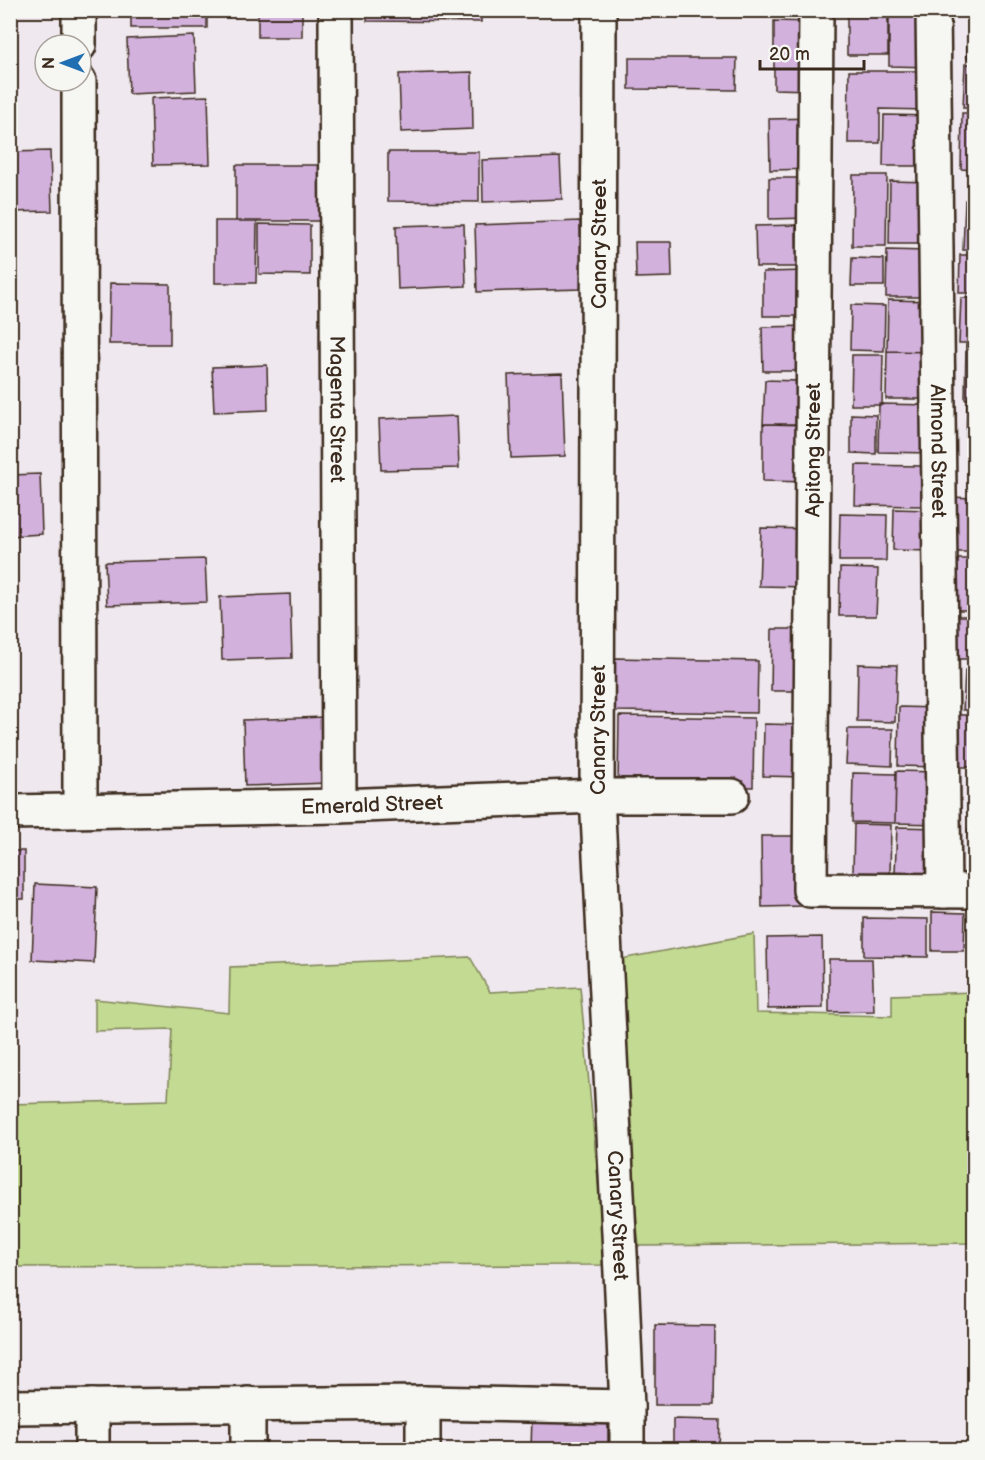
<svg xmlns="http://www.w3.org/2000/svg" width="985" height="1460" font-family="'Balsamiq Sans',sans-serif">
<rect width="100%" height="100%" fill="#efe8ee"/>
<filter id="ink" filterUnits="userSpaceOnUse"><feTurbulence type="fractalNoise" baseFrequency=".0167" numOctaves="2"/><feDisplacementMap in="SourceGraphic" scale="12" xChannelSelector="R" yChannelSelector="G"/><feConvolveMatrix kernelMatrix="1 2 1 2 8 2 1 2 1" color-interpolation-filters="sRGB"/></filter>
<g filter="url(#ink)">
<path fill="#c2da91" stroke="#7e8258" stroke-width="1.5" d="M754,934l2,79 136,3v-21l82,-3v251l-335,3 -29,-285z
M470,957l20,35 90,-5 26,278 -595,2 -1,-163 158,-4 4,-71 -77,2v-32l134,14 1,-46z"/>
<path fill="#d2b1dd" stroke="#3b2a1e" stroke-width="1.5" d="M131,10h76v18h-76z
M258,10h44v27h-44z
M367,10h114v12l-114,-1z
M889,10h43v57l-43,-1z
M968,10l6,1v47h-7z
M847,13h41v42h-41z
M774,21l38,1 -1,68 -37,-1z
M194,36l2,55 -67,3 -2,-55z
M629,58h108l-1,32 -107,-1z
M965,64h9v44h-11z
M849,71h80l-1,39 -48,-1v34h-32z
M472,72l1,57 -72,3 -2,-58z
M208,96l2,68 -57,1 -2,-67z
M962,113h12v57l-13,-1z
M884,115l50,1v50h-51z
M814,118l1,51 -45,1 -1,-51z
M50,151l2,60 -42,1v-60z
M388,152h91v50l-91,-1z
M560,157l2,42 -79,3 -1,-42z
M236,165h94v56h-94z
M853,175h34l-1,71h-34z
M769,178h39l1,40 -40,1z
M890,181l39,1 -1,62h-39z
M965,200h9v50h-11z
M215,221h42l-1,62h-41z
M580,221l2,68 -105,3 -2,-67z
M259,224l51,1v50l-51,-1z
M464,224l2,62 -68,3 -2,-63z
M796,225l1,42h-41l-1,-41z
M635,242h36l1,35 -36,1z
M887,250l41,1 -1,46h-41z
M960,255h14v38h-15z
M852,258l32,1v27h-33z
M806,271l1,45h-44v-44z
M110,283l60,1v60h-61z
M961,298h13v45h-15z
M888,300l43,1 -1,51 -43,-1z
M851,305l34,1 -1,45 -34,-1z
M810,326l1,45h-48l-1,-44z
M966,345l8,1v53h-9z
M887,351l47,1 -2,47h-46z
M852,355h31l-1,50h-31z
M267,365l1,45 -54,2 -2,-45z
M562,373l3,83 -54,2 -3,-83z
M765,380l34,1v43h-36z
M967,403h7v50h-8z
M879,404l53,1 -1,48 -53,-1z
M851,414l25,1v39l-25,-1z
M457,416l2,52 -78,2 -2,-51z
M763,424l47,1v57l-47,-1z
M856,465l65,1v40l-66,-1z
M40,474l2,60 -32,2v-61z
M950,497l24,1v54h-25z
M894,509l37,1 -1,41 -37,-1z
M840,514l47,1 -1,46h-47z
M761,528l49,1 -1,58 -50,-1z
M205,559l2,43 -100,3 -2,-43z
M955,559h19v51h-19z
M840,568l38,1 -2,47h-37z
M290,594l2,64 -70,2 -2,-63z
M957,616h17v43h-18z
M772,629h34l-2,62h-33z
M615,658l143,3 -1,52 -142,-2z
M858,664l39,1 -2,57 -38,-1z
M965,670h9v40h-11z
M899,707l40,1 -1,59 -40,-1z
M958,715h16v52h-17z
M619,716l135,2 -1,69 -135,-3z
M325,717l3,66 -83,3 -2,-66z
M764,724l41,1 -1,52 -41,-1z
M848,729h45l-1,37 -46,-2z
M896,771l44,1 -1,52 -44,-1z
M853,773l43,1 -1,49 -43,-1z
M969,778l5,1v44h-5z
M854,824l37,1 -1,50 -37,-1z
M897,827l41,1 -1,46 -42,-1z
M968,829h6v44h-7z
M761,836h42l1,70 -42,1z
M10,851h14v48h-14z
M35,884l62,3 -3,76 -62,-3z
M932,912l33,1 -1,38h-32z
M864,918l64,1v38l-64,-1z
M822,937l1,71 -55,1 -1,-71z
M829,959h43l2,52 -45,1z
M655,1325l60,1 -1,79h-59z
M532,1415h76v35h-77z
M673,1419l47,1 -1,30h-46z"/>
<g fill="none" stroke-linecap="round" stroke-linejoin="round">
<g stroke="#3b2a1e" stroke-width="38">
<g id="minor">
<path d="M79,10v35"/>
<path id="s1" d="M336,10l3,796"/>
<path id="s2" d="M599,10l-2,786 25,497 5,114v43"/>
<path d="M816,10l-6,880 164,1"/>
<path id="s3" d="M933,10l11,881"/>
<path d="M79,81l1,729"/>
<path id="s4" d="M10,812l329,-6 258,-10h135"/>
<path d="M248,1404v46"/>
<path d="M10,1407l413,-4 204,4"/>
<path d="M92,1450v-44"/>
<path d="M423,1450v-47"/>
</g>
</g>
<use href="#minor" stroke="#f6f6f2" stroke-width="33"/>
</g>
</g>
<g text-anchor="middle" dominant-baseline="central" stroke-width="4.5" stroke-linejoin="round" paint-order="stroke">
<g font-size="21" fill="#3b2a1e" stroke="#f6f6f2">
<text transform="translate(599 244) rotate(-90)">Canary Street</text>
<text stroke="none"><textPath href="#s1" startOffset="399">Magenta Street</textPath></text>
<text transform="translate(813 450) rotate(-90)">Apitong Street</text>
<text stroke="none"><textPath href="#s3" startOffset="441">Almond Street</textPath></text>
<text transform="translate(598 730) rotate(-90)">Canary Street</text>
<text stroke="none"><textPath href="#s4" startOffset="362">Emerald Street</textPath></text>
<text stroke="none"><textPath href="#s2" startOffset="1206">Canary Street</textPath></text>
</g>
</g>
<rect width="985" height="1460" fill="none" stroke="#f6f6f2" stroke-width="36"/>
<rect x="18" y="18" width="949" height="1424" fill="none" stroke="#3b2a1e" stroke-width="2" filter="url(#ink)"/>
<g transform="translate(63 63) rotate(270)"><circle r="28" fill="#f6f6f2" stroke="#aba49d" stroke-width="1.5"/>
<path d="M0-4.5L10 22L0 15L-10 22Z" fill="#1f6fb2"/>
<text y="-9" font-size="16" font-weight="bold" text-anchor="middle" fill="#3b2a1e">N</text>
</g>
<path d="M760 60v9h104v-9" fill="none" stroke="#3b2a1e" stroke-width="3"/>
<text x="769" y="60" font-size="18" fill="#3b2a1e" stroke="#f6f6f2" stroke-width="4.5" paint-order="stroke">20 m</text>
</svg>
